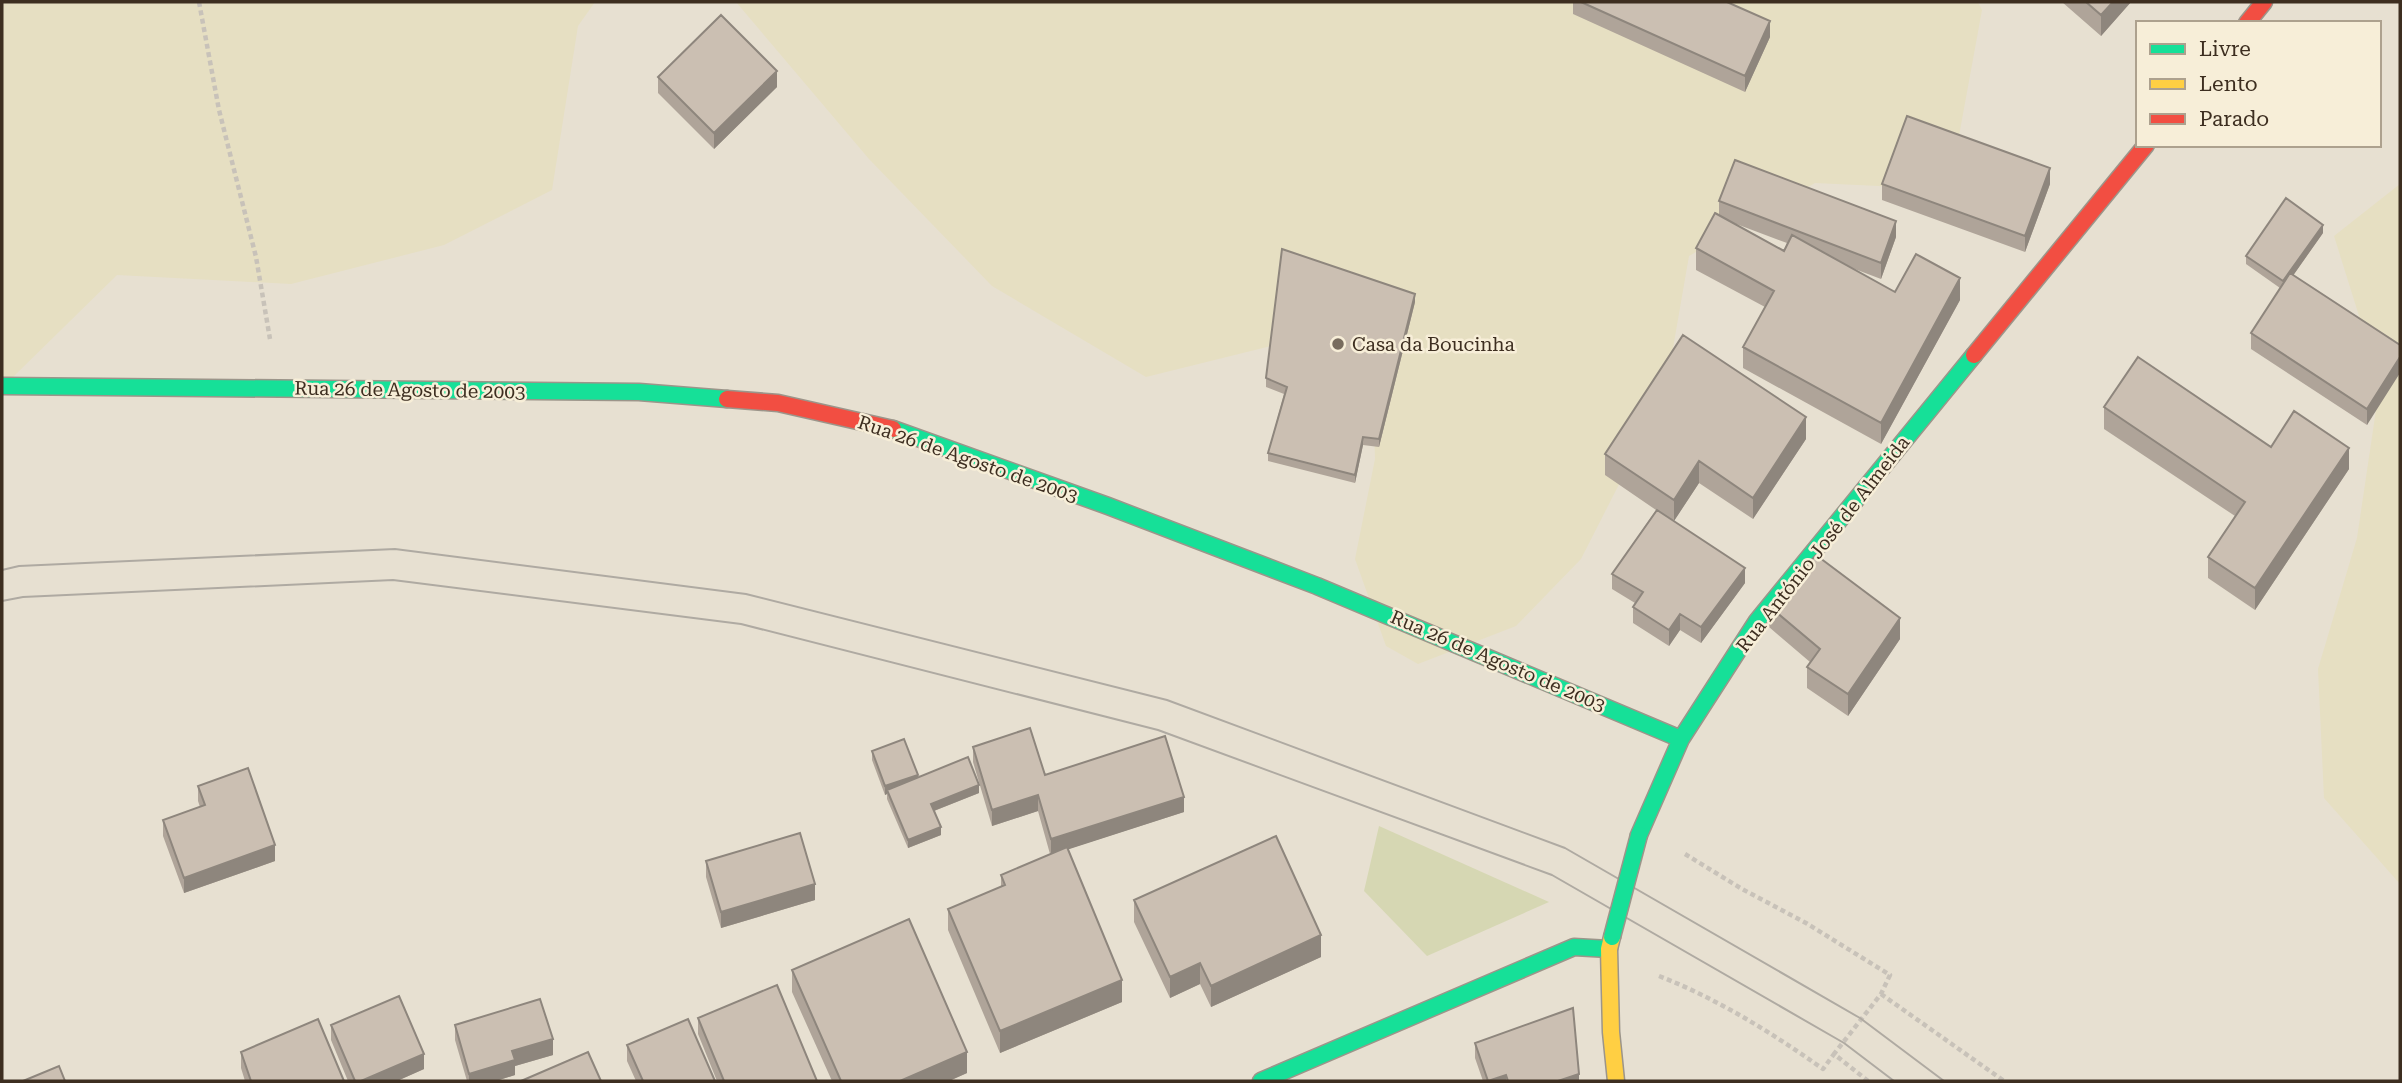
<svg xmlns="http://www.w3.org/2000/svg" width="2402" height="1083" font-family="'Roboto Serif',serif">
<rect width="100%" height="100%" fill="#e7e0d1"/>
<path fill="#e6dfc2" d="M2,2h593l-17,24 -26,164 -108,55 -153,39 -174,-9 -105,103 -10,7z
M736,2h1242l4,8 -32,175 -50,2 -85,-4 -126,73 -24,138 -84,165 -65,67 -98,38 -32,-18 -31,-87 20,-100 -3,-99 -73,-21 -153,38 -154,-91 -123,-127z
M2400,184v700l-76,-86 -6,-129 39,-131 23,-155 -46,-147z"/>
<path fill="#d6d7b3" d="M1379,826l170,76 -122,54 -63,-65z"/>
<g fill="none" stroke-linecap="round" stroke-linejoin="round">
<g stroke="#9c958a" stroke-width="19">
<path id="fast" d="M2,386l637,6 88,7
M893,429l215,77 209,80 364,153
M1639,835l42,-96 76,-118 217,-266
M1261,1081l313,-134 35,2"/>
</g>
<g stroke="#9c958a" stroke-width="19">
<path id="slow" d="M1612,937l-3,12 2,83 5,49"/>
</g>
<g stroke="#9c958a" stroke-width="19">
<path id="jam" d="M2247,23l17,-21
M1974,355l172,-210
M727,399l51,4 115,26"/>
</g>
<path stroke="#c8c2b9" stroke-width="4.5" stroke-dasharray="5 3.5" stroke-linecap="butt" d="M199,2l20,108 37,147 14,82
M1685,854l57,35 64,34 84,52 -9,19 -47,60 34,27
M1659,976c59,23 113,57 164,93l11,-15
M1881,994l123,87"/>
<use href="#fast" stroke="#16e098" stroke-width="16"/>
<use href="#slow" stroke="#ffcf43" stroke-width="16"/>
<use href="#jam" stroke="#f24e42" stroke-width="16"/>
<path stroke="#afaaa2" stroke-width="2" d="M2,570l17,-4 376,-17 351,45 421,106 398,148 295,170 84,63
M2,601l21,-4 370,-17 348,44 417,106 394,145 292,168 50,38"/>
<g stroke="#9c958a" stroke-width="19" stroke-linecap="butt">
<path id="fast-bridge" d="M1612,937l27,-102"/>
</g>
<use href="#fast-bridge" stroke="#16e098" stroke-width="16"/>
</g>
<path fill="#afa499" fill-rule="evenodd" d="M1573,2h154l43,35 -25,55 -172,-78z
M2062,2h69l-30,34z
M658,77l119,10 -63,62 -56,-56z
M1882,184h168l-25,68 -143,-52z
M1719,201l177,36 -15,42 -29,-11 43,24 65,8 -79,144 -138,-76v-21l22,-40 -69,-37v-22l23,-33zM1731,222l56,21 -3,8z
M2323,233l-30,42 107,70 -33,80 -116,-76v-16l29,-45 -34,-24v-8z
M1415,302l-36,145 -16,-2 -8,38 -87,-22v-8l16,-59 -18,-7v-9z
M2104,407l167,40 78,22 -94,141 -47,-32v-21l27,-41 -131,-87z
M1806,439l-53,80 -54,-36 -25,38 71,62 -44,60 -21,-13 -11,16 -36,-23v-16l2,-4 -23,-14v-15l44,-64 -51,-35v-21z
M1769,606l131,33 -52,77 -41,-28v-21l3,-5 -41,-35z
M973,747l72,28 139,37 -116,37 54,153 -122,51 -52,-123v-21l53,-22v-12l49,-21 -12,-43 -46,15 -19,-64z
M872,751l46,27 61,15 -45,18 7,24 -33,13 -21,-49v-5l-2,1 -13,-35z
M198,786l77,75 -91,32 -21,-57v-16l37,-13 -2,-6z
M706,861l109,39 -94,28 -15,-51z
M1134,900l187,57 -110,50 -11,-23 -30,14 -36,-76z
M792,970l175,103 -18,8h-117l-40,-89z
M698,1018l119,63h-100l-19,-47z
M331,1025l93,44 -27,12h-49l-17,-41z
M455,1025l98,30 -38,11v9l-19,6h-29l-12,-41z
M1475,1043l104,38h-96l-8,-23z
M627,1045l88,36h-79l-9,-20z
M241,1052l103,29h-99l-4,-13z"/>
<path fill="#8e867d" d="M2113,2h18l-30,34v-21z
M1770,21v16l-25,55v-16z
M777,71v16l-63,62v-16z
M2050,168v16l-25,68v-16z
M1896,221v16l-15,42v-16z
M2323,225v8l-40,57v-9z
M1960,278v22l-79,144v-21z
M1415,294v8l-36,145v-8z
M2400,357v16l-33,52v-16z
M1806,417v22l-53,80v-21z
M1363,437v8l-8,38v-8z
M2349,448v21l-94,141v-22z
M1699,461v22l-25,38v-21z
M1745,568v15l-44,60v-16z
M1680,614v16l-11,16v-16z
M1900,618v21l-52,77v-22z
M918,775v8l-31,7v4l-2,1v-9z
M979,785v8l-48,19v-8z
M1038,795v16l-46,15v-16z
M1184,797v15l-133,43v-16z
M941,827v8l-33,13v-8z
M275,845v16l-91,32v-15z
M815,884v16l-94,28v-16z
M1321,935v22l-110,50v-21z
M1200,963v21l-30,14v-21z
M1122,980v22l-122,51v-22z
M553,1039v16l-38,11v9l-19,6h-27v-7l43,-23z
M967,1052v21l-18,8h-49z
M424,1054v15l-27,12h-36z
M1579,1074v7h-21z
M1506,1075v6h-18z"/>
<path fill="#cbbfb2" stroke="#8e867d" stroke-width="2" d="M1581,2h146l43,19 -25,55z
M2086,2h27l-12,13z
M721,15l56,56 -63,62 -56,-56z
M1907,116l143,52 -25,68 -143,-52z
M1735,160l161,61 -15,42 -162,-62z
M2286,198l37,27 -40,56 -37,-25z
M1715,213l69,38 8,-16 103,57 21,-38 44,24 -79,145 -138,-76 31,-56 -78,-43z
M1282,249l133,45 -36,145 -16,-2 -8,38 -87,-22 19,-66 -21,-9z
M2290,273l110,72v12l-33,52 -116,-76z
M1683,335l123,82 -53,81 -54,-37 -25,39 -69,-46z
M2138,357l133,90 23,-36 55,37 -94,140 -47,-31 37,-55 -141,-95z
M1657,510l88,58 -44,59 -21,-13 -11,16 -36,-23 10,-15 -31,-18z
M1816,555l84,63 -52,76 -41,-27 13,-18 -51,-43z
M1030,728l15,47 120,-39 19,61 -133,42 -13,-44 -46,15 -19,-63z
M904,739l14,36 -33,11 -13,-35z
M968,757l11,28 -48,19 10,23 -33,13 -21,-50z
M248,768l27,77 -91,33 -21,-58 42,-15 -7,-19z
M800,833l15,51 -94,28 -15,-51z
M1276,836l45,99 -110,51 -11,-23 -30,14 -36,-77z
M1067,847l55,133 -122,51 -52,-122 57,-24 -4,-10z
M909,919l58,133 -67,29h-59l-49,-111z
M777,985l40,96h-93l-26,-63z
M399,996l25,58 -63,27h-6l-24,-56z
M540,999l13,40 -41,12 3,9 -46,14 -14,-49z
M1573,1008l6,66 -21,7h-50l-2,-6 -18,6 -13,-38z
M318,1019l26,62h-93l-10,-29z
M688,1019l27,62h-72l-16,-36z
M588,1052l13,29h-80z
M59,1066l6,15h-42z"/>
<circle fill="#786c5e" stroke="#f7eed8" stroke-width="2.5" cx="1338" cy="344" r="7"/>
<g text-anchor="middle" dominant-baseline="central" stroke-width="5" stroke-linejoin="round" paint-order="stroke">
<g font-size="19" fill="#3d2e20" stroke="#f7eed8" text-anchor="start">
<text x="1352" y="344">Casa da Boucinha</text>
</g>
<g font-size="19" fill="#3d2e20" stroke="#f7eed8">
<text transform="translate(410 390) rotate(1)">Rua 26 de Agosto de 2003</text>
<text transform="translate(968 459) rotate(19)">Rua 26 de Agosto de 2003</text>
<text transform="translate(1823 544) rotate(-52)">Rua António José de Almeida</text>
<text transform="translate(1498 661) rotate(23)">Rua 26 de Agosto de 2003</text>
</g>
</g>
<rect width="2402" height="1083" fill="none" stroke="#3d2e20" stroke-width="7"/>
<rect x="2136" y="21" width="245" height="126" fill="#f7eed8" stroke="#ada18e" stroke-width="2"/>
<rect x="2150" y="44" width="35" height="10" fill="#16e098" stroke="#ada18e" stroke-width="2"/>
<text x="2199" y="56" font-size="21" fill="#3d2e20">Livre</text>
<rect x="2150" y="79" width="35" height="10" fill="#ffcf43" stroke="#ada18e" stroke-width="2"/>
<text x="2199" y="91" font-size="21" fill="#3d2e20">Lento</text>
<rect x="2150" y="114" width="35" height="10" fill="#f24e42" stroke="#ada18e" stroke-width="2"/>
<text x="2199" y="126" font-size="21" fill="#3d2e20">Parado</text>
</svg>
